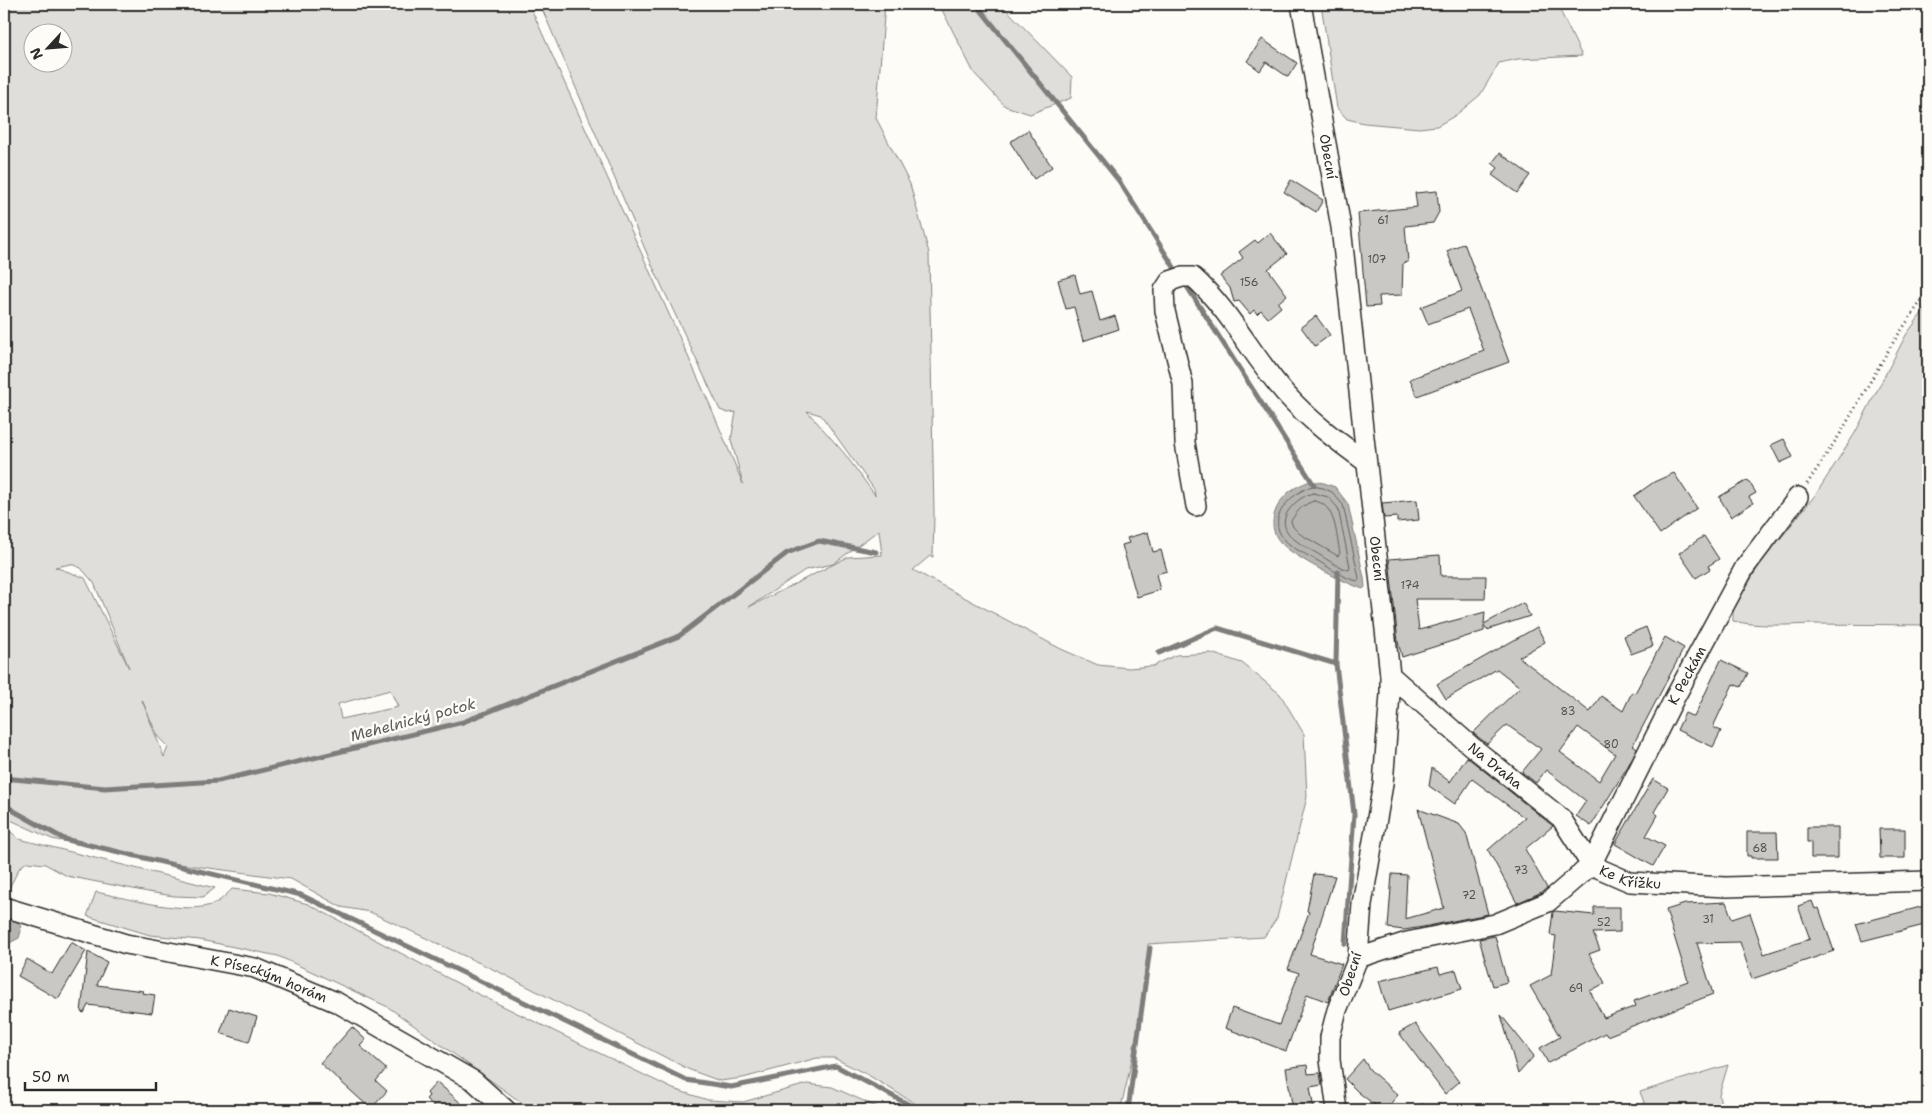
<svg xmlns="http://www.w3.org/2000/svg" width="1932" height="1114" font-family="'Shantell Sans',sans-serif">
<rect width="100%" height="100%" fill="#fdfcf7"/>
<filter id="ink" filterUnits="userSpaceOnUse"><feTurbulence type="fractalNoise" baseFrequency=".02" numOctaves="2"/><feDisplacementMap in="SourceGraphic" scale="10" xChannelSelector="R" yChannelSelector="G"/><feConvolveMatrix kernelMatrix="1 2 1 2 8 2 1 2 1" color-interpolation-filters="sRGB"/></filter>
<g filter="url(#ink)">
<path fill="#dfdeda" stroke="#858482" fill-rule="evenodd" d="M4,4h525l181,401 33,79 -12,-44 5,-28 -8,1 -8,-3 -69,-147 -111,-259h345l-9,114 34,66 19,69 5,261 -1,43 -3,-1 -17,14 148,79 37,16 31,3 24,-2 23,-11 35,-2 31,10 38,31 24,40 3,63 -30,121 -13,19 -116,7c-6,56 -13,112 -28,166l-196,-1 -56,-34 -34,-17h-17l-74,20 -23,3 -30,-11 -189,-97 -131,-61 -29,-5 -50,-28 -119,-16 -120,-24 -48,-22v-36h6l-6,-5zM32,32h30v30h-30zM807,411l14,4 53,74 1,6 -31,-42zM879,530l3,25 -34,2 -99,50 56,-37 28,-6zM71,564l10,4 13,15 35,85 -44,-90 -30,-11zM390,690l8,17 -57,12 -3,-15zM142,700l16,37 10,10 -4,10z
M939,4h62l71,73 -1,21 -41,16 -25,-8 -31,-33z
M1321,4h236l25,52 -64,3 -19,4 -19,32 -24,20 -19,11 -18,2 -55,-5 -17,-4 -10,-11z
M1928,305v320c-38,0 -77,-1 -115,-1 -27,1 -54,3 -80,-3v-12l27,-45 56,-70 39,-61 51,-98z
M4,826l15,13 196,49 -12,9 -29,-1 -26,-4 -81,-16 -22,-12 -18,-2 -7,5 -13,25h-3z
M232,889l37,4 39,11 168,89 197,96 35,11 35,2 64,-18 25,3 52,23h-352l-144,-103 -110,-51 -78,-16 -50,-5 -63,-19 9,-24c30,6 82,21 111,14 11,-2 18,-10 25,-17z
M1728,1065l-9,30 3,15h-75l-7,-18z"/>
<path fill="#b5b4b1" stroke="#7e7d7b" d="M1310,481l14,2 11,4 13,17 16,74 1,9 -2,2c-20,-7 -68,-31 -82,-46 -15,-16 -7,-38 8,-51 6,-5 14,-8 21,-11z
M4,917l8,1 8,6 1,7 -2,7 -15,8z"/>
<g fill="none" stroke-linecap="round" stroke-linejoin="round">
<path stroke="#626261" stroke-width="1" d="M1312,486l11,2 9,4 11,13 16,73 -1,3c-13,-2 -27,-12 -38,-19 -12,-7 -28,-13 -36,-23 -19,-22 8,-46 28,-53z
M1313,493l15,4 10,11 12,59 -1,3c-10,-2 -21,-10 -31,-16 -15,-9 -44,-21 -30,-43 7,-9 14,-15 25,-18z
M1314,501c22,2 22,34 26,52l-2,3 -38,-22 -7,-7 -2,-6c6,-10 12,-17 23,-20z"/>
<path stroke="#7e7d7b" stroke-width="5" d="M976,4l143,177 60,94
M1184,282l130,203
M1159,653l58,-25 119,36 18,150 -9,130
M1336,664l2,-92
M4,778l101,10 113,-7 245,-59 216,-86 108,-83 32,-12 57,11
M4,804l10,7 50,28 237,56 385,185 45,7 105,-21 83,44
M1422,1106l6,4
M1128,1110l22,-162"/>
</g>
<path fill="#c9c8c4" stroke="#2b2b2b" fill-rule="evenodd" d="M1262,39l35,24 -9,14 -22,-15 -6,9 -13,-10z
M1028,130l24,37 -18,12 -24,-37z
M1500,153l30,22 -13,18 -25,-18 6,-7 -6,-5z
M1291,180l32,20 -7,12 -32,-20z
M1437,191l2,21 -6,11 -28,3 3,36 -5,1 -1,32 -23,1 1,10 -14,1 -8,-94 59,-6 -2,-14z
M1270,233l17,21 -19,15 19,26 -9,8 3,4 -13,11 -7,-8 -4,4 -3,-4 -4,4 -11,-13 -5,1 -4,-14 -10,-12 23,-18 -4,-6 16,-12 3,3z
M1464,243l45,119 -92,34 -7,-17 74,-28 -16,-42 -40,15 -7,-17 41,-16 -15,-40z
M1075,275l5,19 12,-3 8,30 15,-5 4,13 -36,12 -9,-34 -8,2 -8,-29z
M1316,316l14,19 -15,11 -14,-19z
M1784,439l9,18 -13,6 -9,-18z
M1674,473l23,35 -37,26 -26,-38 20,-14z
M1748,480l8,13 -7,4 4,6 -22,14 -12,-20z
M1417,500l2,20 -22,2v-5l-13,1 -2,-15z
M1148,532l5,20 8,-2 6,21 -11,3 4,16 -23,7 -15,-52 7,-2 -2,-5z
M1704,536l15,23 -11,7 2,3 -14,9 -17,-25z
M1440,555l1,21h45l-1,23h-70l4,31 66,-18 -1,12 39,-21 7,13 -43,14 -3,-5v6l-82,26 -4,-15 -9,-83z
M1537,627l8,15 -26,15 71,55 11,-16 22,15 9,-19 3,1 30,-56 19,11 -51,97 4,3 -9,18 -37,60 -15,-10 10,-15 -9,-7 -31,-24 -10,13 -14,-11 19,-23 -34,-24 -20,19 -14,-11 47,-46 -23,-18 -51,30 -9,-15zM1578,727l37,27 -16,27 -39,-29z
M1646,627l7,19 -22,8 -7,-18z
M1721,660l27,13 -7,14 -8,-3 -20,43 8,4 -8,16 -36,-17 8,-17 9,4z
M1467,757l86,69 -28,23 22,39 -5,4 -25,11 -29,-53 37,-32 -53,-39 -17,25 -26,-18 3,-18 18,14z
M1653,779l15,9 -14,24 4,3 -12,21 19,10 -12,20 -38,-22z
M1418,809l41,15 7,9 22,81 -65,13 -19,3 -16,-2 4,-54 15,1 -2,44 39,-11z
M1807,827h31v31h-27v-16h-4z
M1879,829h26v29h-25z
M1747,832h30l1,26h-27v-2h-4z
M1314,874l21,2 -25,78 32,10 -14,38 -21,-8 -21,57 -61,-23 7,-20 47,17 20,-52 -11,-4 21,-57 -2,-1z
M1812,901l3,8 4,-1 15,43 -82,28 -12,-37 -43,1 16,51 -106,42 -2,-3 -57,30 -8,-15 20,-11 -30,-51 21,-11 5,-39 -6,-1 3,-23 2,-1 39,4v-8h26v25l-27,1 7,17 -11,4 16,29 -15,8 14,27 32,-12 -2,-5 54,-20 -22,-71 19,-6 41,-2 6,17 18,-6 14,41 46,-15 -12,-33z
M1928,905v19l-66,17 -6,-17z
M1495,936l12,46 -14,4 -14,-47z
M71,942l15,9 -28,48 -40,-23 9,-17 25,15z
M88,952l19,10 -10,23 46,6 -1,2 13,2 -3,18 -64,-8 -4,8 -3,-1z
M1438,967l2,7 16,-4 6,19 -74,22 -9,-30z
M229,1008l28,9 -8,25 -29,-9z
M1501,1015l33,41 -16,18z
M1415,1024l44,58 -14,12 -46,-61z
M352,1027l14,13 -6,6 26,23 -10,12 11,10 -16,18 -51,-46z
M1363,1059l7,11 28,25 -13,15h-4l-23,-18 -13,-13z
M1307,1065l1,9 12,-1 2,12 -12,2 4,23h-21l-7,-42z
M437,1082l17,15 14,13h-30l-12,-11 3,-3 -2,-3z"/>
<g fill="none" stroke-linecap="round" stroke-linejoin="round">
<g stroke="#2b2b2b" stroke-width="22">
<g id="minor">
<path id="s1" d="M1301,4l40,223 49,448v19l-7,90 -21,120 -4,54 -21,52 -7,27v23l7,50"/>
<path d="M1196,506l-11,-63 -2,-59 -18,-73 -1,-21 6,-9 12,-4h11c37,33 59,79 92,116 24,27 52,48 81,69"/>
<path id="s2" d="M1390,675l81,71 90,72 30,47"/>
<path id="s3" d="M1591,865l39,17 96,5 202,-6"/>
<path id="s4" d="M4,907l122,37 129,24 83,35 136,78 32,29"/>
<path id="s5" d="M1358,958l49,-16 88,-18 53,-22 43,-37 83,-166 71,-132 53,-70"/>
</g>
</g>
<path stroke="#2b2b2b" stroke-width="3" stroke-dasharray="1 4" stroke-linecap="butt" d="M1807,484l33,-50 52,-90 36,-53"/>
<use href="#minor" stroke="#fdfcf7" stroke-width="19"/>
</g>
</g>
<g text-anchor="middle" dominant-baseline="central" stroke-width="5" stroke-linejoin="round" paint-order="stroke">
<g font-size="11" fill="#525251">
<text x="1383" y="220">61</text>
<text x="1377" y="259">107</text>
<text x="1249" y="282">156</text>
<text x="1410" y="585">174</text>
<text x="1568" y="711">83</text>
<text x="1611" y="744">80</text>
<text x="1760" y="848">68</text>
<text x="1521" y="870">73</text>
<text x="1469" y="895">72</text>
<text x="1708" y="919">31</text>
<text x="1604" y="922">52</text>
<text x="1576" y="988">69</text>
</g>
<g font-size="14" fill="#2b2b2b" stroke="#fdfcf7">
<text stroke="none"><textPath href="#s1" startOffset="155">Obecní</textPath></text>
<text stroke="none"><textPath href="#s1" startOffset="560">Obecní</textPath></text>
<text stroke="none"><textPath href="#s5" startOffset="468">K Peckám</textPath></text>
<text stroke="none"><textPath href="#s2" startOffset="139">Na Draha</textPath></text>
<text stroke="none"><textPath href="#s3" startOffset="42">Ke Křížku</textPath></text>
<text transform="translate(1350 974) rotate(-72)">Obecní</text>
<text stroke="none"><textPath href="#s4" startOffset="275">K Píseckým horám</textPath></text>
</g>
<g font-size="15" font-style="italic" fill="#5b5b5a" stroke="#fdfcf7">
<text transform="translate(413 720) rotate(-15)">Mehelnický potok</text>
</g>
</g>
<rect width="1932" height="1114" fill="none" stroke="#fdfcf7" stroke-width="20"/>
<rect x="10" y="10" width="1912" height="1094" fill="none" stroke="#2b2b2b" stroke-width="2" filter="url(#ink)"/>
<g transform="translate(48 48) rotate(244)"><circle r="24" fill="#fdfcf7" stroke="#a9a8a5"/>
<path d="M0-4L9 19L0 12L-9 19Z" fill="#2b2b2b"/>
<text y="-8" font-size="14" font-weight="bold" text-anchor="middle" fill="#2b2b2b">N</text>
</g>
<path d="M25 1082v8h131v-8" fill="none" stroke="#2b2b2b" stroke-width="2.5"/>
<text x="32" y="1082" font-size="15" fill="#2b2b2b" stroke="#fdfcf7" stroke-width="4" paint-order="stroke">50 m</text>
</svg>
